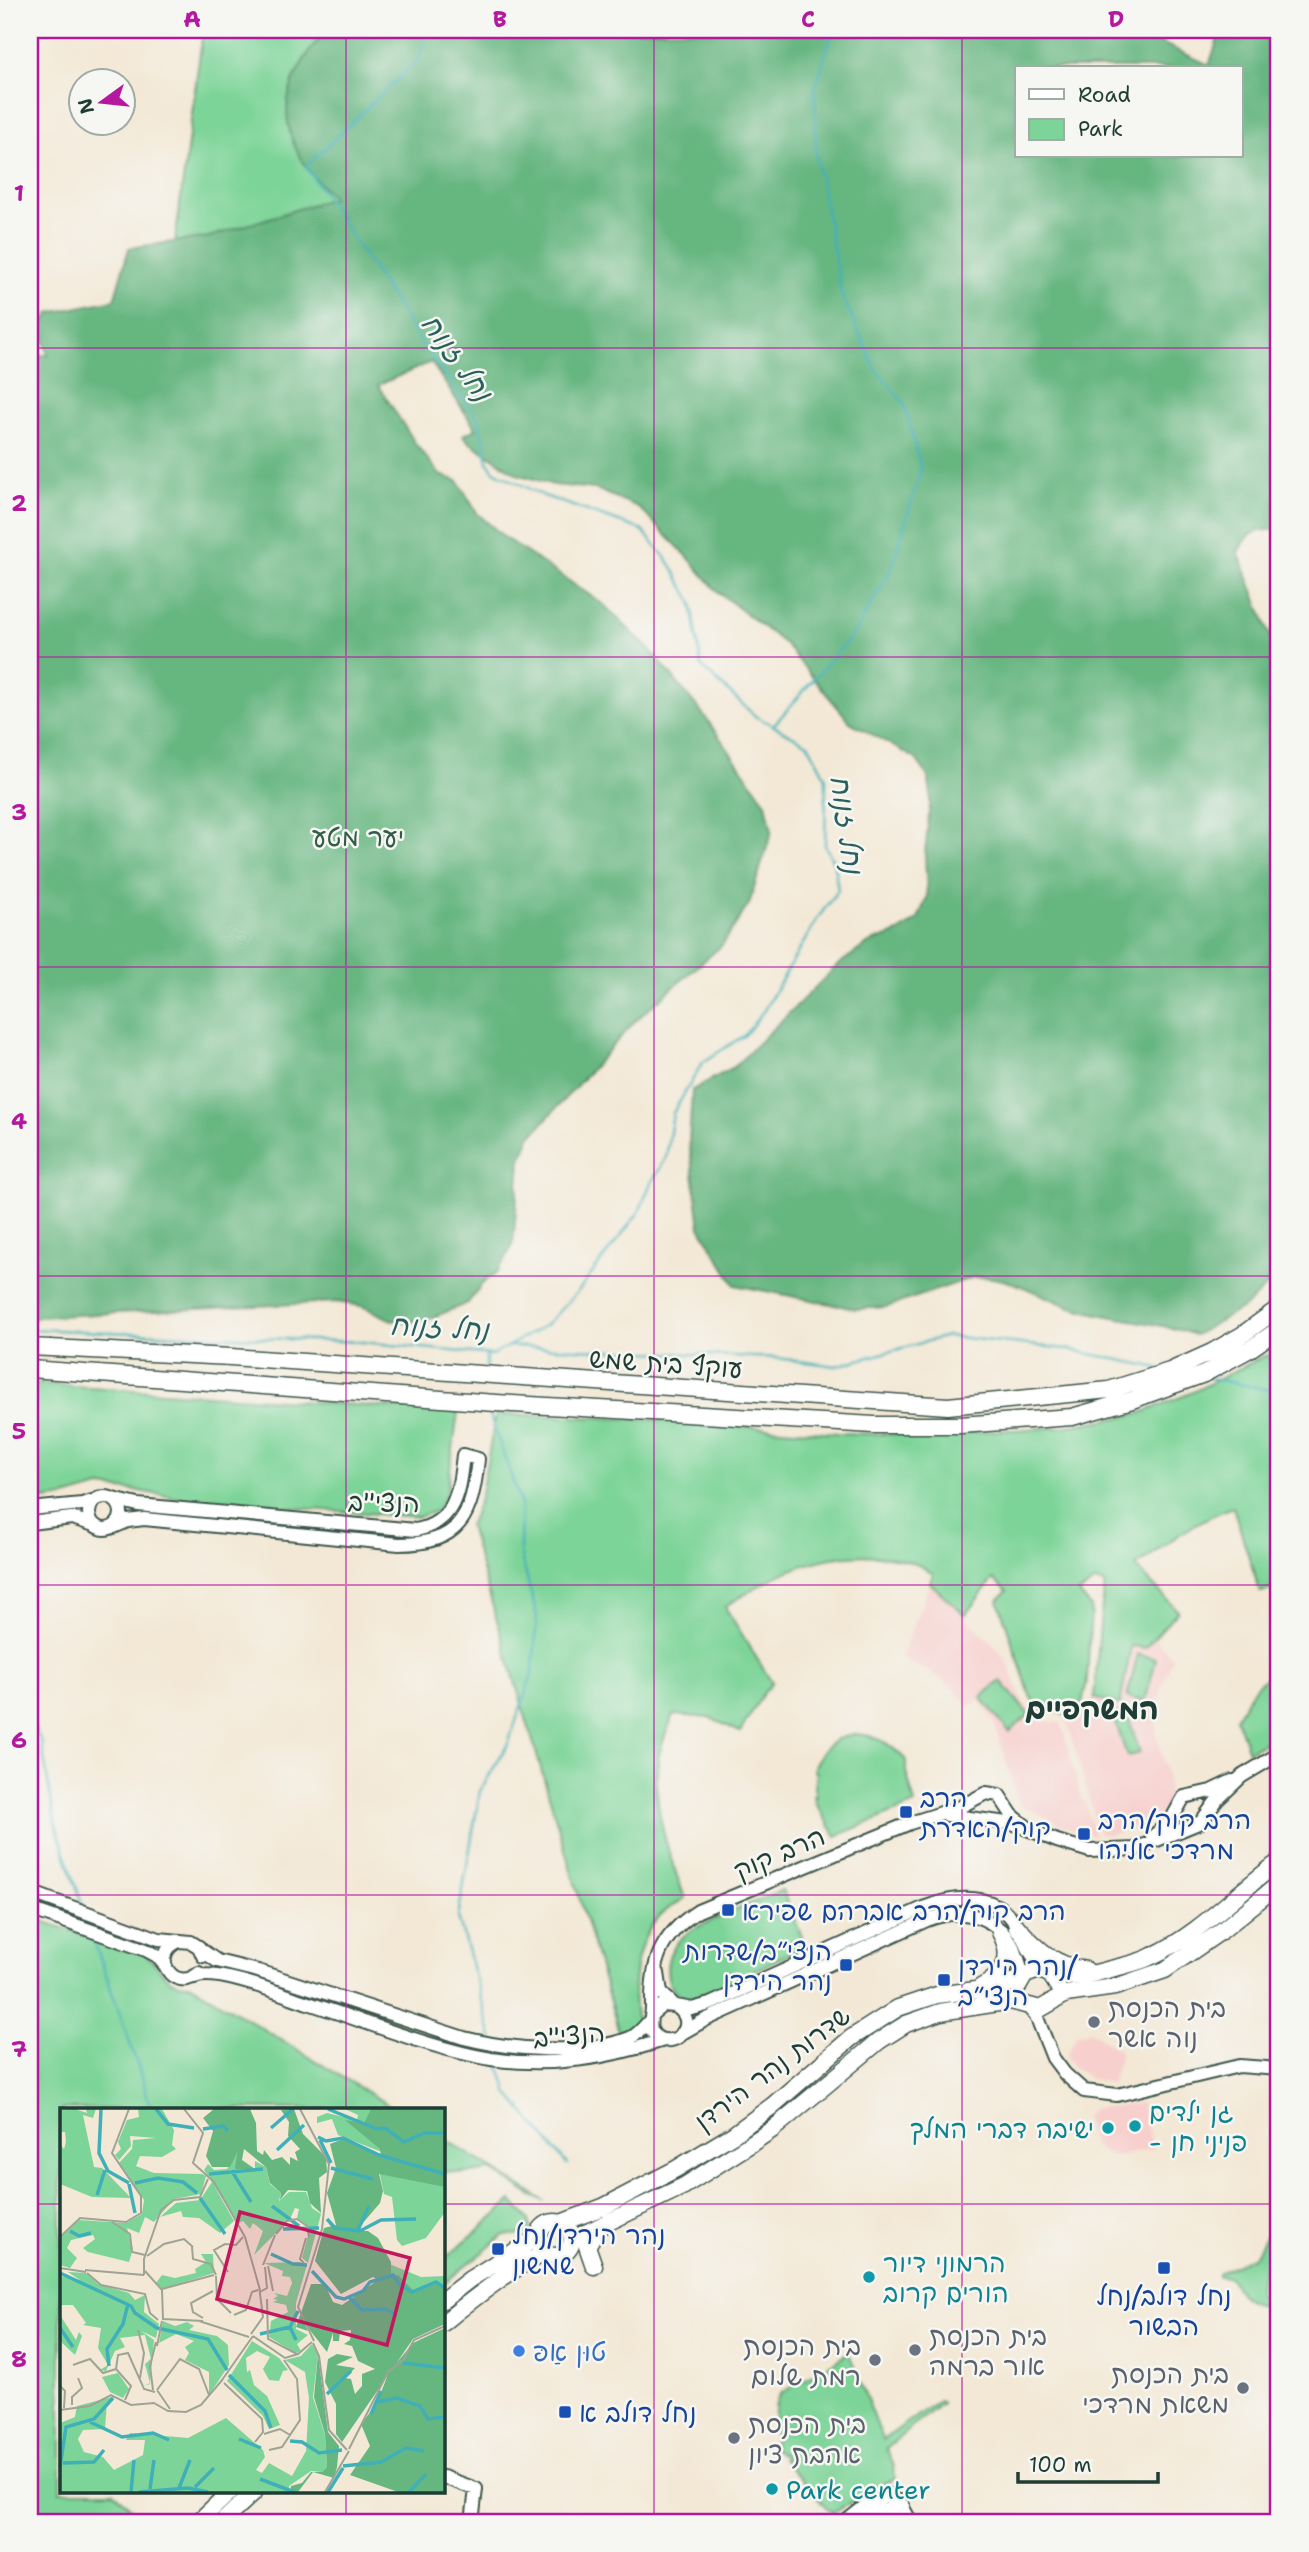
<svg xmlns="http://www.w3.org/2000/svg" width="1309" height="2552" font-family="'Shantell Sans','Playpen Sans Hebrew',sans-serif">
<rect width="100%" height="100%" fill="#f6f6f2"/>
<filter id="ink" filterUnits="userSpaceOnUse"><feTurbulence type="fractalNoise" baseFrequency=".0143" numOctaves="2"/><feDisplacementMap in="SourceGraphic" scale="14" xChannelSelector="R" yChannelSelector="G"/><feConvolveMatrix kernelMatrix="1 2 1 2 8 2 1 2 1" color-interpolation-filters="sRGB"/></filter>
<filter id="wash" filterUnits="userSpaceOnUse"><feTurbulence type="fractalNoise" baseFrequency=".00686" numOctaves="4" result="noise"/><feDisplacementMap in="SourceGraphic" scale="28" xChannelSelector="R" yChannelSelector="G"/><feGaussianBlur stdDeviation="1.57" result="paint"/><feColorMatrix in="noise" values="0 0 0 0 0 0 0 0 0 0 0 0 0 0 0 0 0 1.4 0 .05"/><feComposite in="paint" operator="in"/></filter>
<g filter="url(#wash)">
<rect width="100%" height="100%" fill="#f3e8d5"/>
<path fill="#f7d0ce" d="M930,1583l69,67 11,18 13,34 6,8 15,11 17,2 21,78h3l10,34 -20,-4 -56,-27 -25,-82 -15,-23 -10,8 -17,-20 -11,-8 -40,-22z
M1154,1638l19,20 -11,27 -6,27v22l11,41 2,28 -9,12 -17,9 -33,11 -11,-1 -32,-112 19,-11 8,-13 26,7 11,-59 14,2z
M1090,2031l31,21 -10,31 -20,-4 -18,-12 -7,-11 11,-22z
M1141,2103l12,46 -35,7 -15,-3 -10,-8 -8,-27 5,-8 11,-3h14z"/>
<path fill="#7dd498" stroke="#4e8866" stroke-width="2" d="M203,30h207l-10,173 -233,99z
M1279,1354v234l-19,4 -27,-85c-37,13 -67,36 -97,60l42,44 -33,37 -14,-2 -11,59 -26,-7 7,-85 4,-29 -11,-2 -15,11 12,14 -4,74 -5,22 -18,11 -23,-5 -10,-11 -33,-98 9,-9 -14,-12 -28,36 -35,-32 3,-9c-14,-11 -29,-15 -46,-17 -61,-9 -113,16 -162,50l47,76 -8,9 -24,40 -30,-14 -36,-3c-6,13 -13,27 -15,41 -9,46 10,100 26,142 -9,6 -21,12 -27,20 -25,28 -27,70 -21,105l-18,9 -150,-506 11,-27 16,-85 162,6 180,13 88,2 137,-8 76,-13 54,-22 71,-36z
M30,1383l428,29 -11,80 -10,19 -19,6 -230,-17 -49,-9 -39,-4 -35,10 -35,5z
M1138,1654l18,5 -11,43 -18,-5z
M1279,1672v64l-31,15 -12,-33c13,-21 18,-38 43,-46z
M1001,1681l28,34 -20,17 -28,-35z
M1121,1712l7,4 12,37 -13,3 -14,-42z
M853,1734c24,0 37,10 53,26v12l9,32 -79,32 -20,-32 -2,-8h2l-2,-8 2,-16 -3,-1c5,-21 20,-32 40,-37z
M782,1890l24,56 -106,50c-29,9 -39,-22 -29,-44 5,-11 14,-18 24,-24z
M30,1917l116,38c18,15 17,29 43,29l206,125h-334v382h53l30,31h-114z
M443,2138l102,63 -13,-5 -41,-26 -21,3 -27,-1z
M512,2201l17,19 2,9 -4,5 -23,1 -61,49v-24z
M1279,2217c0,9 2,21 -1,29 -10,21 -27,33 -16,59l-2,1c-7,-3 -16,-7 -21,-13 -7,-10 -6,-18 -21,-17v-3l36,-17z
M849,2353l34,87 56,-40 3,3 -56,45 8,18 1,13 -26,11 -35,23 -8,-5 -43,-49 2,-2 -12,-9c4,-17 -2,-41 7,-54z"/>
<path fill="#66b680" stroke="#427a5a" stroke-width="2" fill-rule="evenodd" d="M326,30h820l-2,5 65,30 12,-35h58v499c-22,1 -31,2 -41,23l41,106v616l-33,32 -51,29c-39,-14 -81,-15 -121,-27 -34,-11 -66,-35 -103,-30l-84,29 -31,2 -121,-24 -35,-58 -11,-85 3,-52 42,-23 105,-103 30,-21 30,-11 19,-13 9,-22 -2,-43 6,-60 -3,-18 -12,-17 -66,-37 -65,-78 -68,-53 -30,-35 -49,-49 -42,-18 -42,-4 -37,-11 -48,-32 -6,-7 13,-6 -45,-67 -53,23 37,58 25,32 18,6 19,32 28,25 98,66 50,49 50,61 63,89 6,28 -23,73 -27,41 -86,75 -106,117 -10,25 -7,83 -15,26 -17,14 -13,18 -44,18 -15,1 -17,-2 -30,-14 -26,-4 -299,15 -7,4v-954l11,-12h7l-7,-28 9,-14 64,-13 15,-52 80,-11 124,-39c-8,-9 -18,-18 -25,-28 -37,-54 -21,-94 18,-140zM1017,68h224v88h-224z"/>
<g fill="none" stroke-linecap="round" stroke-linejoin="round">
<path stroke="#40b0b8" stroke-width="2.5" d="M773,726l82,-94 37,-64 29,-99 -17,-66 -28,-33 -34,-74 -26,-141 -1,-66 18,-59
M30,1329l333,13 129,13 54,-30 34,-36 59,-77 11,-27 16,-27 7,-45 30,-51 42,-27 19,-25 54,-92 20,-28 -4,-26 -9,-19 1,-67 -18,-34 -53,-28 -54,-50 -9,-64 -23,-40 -27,-32 -98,-34 -50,-25 -6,-9 -9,-42 -57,-76 -116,-178 113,-107 9,-29
M508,1346l269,12 59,8 111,-30 119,13 93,19
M486,1354v13
M1210,1378l69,14
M489,1413l32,91 -1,48 17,64 -4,55 -25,73 -28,47 -22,126 35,124
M30,1721l11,20 14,81 28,85
M93,1937c19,58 42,114 58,172
M499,2064l9,29 59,71"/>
</g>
</g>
<g filter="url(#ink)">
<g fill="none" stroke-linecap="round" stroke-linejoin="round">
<g stroke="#3f574c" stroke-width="16">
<path id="minor" d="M89 1513a16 16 0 1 1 32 0a16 16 0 1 1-32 0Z
M113,1499l25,6 278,25c40,-8 43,-40 47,-75l15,4c-6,57 -17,85 -79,85l-255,-25 -16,2 -14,6
M30,1509l52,-5 14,-4
M30,1523l42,-5 22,7
M947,1815l68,9 42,17 33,10 45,-2 66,-27 16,-22 25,-24 37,-22
M1152,1837l18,-15 14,-25 27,-6 21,-10
M30,1892l129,47 32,3 8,5 4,9
M30,1909l116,41 11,6 9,11
M179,1941c-31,13 -6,54 20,32
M200,1949l17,12 41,10 206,67c48,12 119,18 166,0 7,-3 15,-12 20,-18
M658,1973l3,20 13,12
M195,1977c22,-9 89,18 113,26 60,19 121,45 183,56 60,9 116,-1 173,-19
M676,2006l16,3 18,-5 213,-96c32,-13 75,-17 94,19 9,17 15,32 30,45
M1028,2006l9,12 16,40 12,16 19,17 33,4 122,-29 40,3
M652,2014l11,-9 12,1c8,5 14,13 10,23 -6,14 -28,16 -34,0 -2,-7 1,-14 1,-21 -1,-45 7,-72 46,-97l212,-88 50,-16 26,-14 13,2 13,20 16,13
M682,2033l23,-13 222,-100c47,-18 89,5 95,57
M443,2477l33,12 -4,33
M891,2500l9,22
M899,2501l12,21
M845,2522l23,-18 23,-9
M856,2522l16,-8 31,-9"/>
</g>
<g stroke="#3f574c" stroke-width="19">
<path id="major" d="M30,1347l201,10 717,49 161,-16 61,-19 42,-19 30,-17 37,-27
M30,1369l466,34 378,22h86l112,-8 60,-17 72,-26 46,-25 29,-20
M1017,1927c20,22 38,39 69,43
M1052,1976c21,2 38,-1 59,-7 14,-4 28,-6 41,-13 48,-22 85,-64 127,-94
M981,1987c24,-12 33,-30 19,-55
M1018,1987l7,-12 14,-5 11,4 7,11
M538 2239a17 17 0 1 1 34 0a17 17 0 1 1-34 0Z
M561,2223l42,-16 73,-38 58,-35 38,-28 79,-68 47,-30 39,-13 62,-8 22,-8
M573,2239l111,-53 65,-41 24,-16 106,-88 27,-17 34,-12 71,-11 29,8 26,-15 49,-7 50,-17 55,-38 59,-48
M594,2266l-7,-20 11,-18
M443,2300l27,-21 68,-42
M443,2323c20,-16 81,-66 104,-69
M198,2522l33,-31
M222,2522l33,-31"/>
</g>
<use href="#minor" stroke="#fff" stroke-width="12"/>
<use href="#major" stroke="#fff" stroke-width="16"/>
</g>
</g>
<path fill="none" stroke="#b5179e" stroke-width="2" stroke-opacity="0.55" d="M346,30v2079M654,30v2492M962,30v2492M30,348h1249M30,657h1249M30,967h1249M30,1276h1249M30,1585h1249M30,1895h1249M30,2204h31M443,2204h836M346,2491v31"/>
<g fill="#1a4fb4" stroke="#f6f6f2" stroke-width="2.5">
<rect x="899" y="1805" width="14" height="14" rx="3.5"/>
<rect x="1077" y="1827" width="14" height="14" rx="3.5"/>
<rect x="721" y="1903" width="14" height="14" rx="3.5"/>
<rect x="839" y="1958" width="14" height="14" rx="3.5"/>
<rect x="937" y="1973" width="14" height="14" rx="3.5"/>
<rect x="491" y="2242" width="14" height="14" rx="3.5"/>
<rect x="1157" y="2261" width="14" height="14" rx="3.5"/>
<rect x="558" y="2405" width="14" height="14" rx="3.5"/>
</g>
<g fill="#6b7280" stroke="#f6f6f2" stroke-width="2.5">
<circle cx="1094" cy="2022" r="7"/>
<circle cx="915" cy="2350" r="7"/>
<circle cx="875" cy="2360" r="7"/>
<circle cx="1243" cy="2388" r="7"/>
<circle cx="734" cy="2438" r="7"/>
</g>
<g fill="#0f9aa8" stroke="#f6f6f2" stroke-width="2.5">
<circle cx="1135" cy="2126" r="7"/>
<circle cx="1108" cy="2128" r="7"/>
<circle cx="869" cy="2277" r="7"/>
<circle cx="772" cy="2489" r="7"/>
</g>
<circle fill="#3f7fe0" stroke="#f6f6f2" stroke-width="2.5" cx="519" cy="2351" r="7"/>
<g text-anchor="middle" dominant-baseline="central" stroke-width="5" stroke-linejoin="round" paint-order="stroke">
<g font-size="26" fill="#325b48" stroke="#f6f6f2">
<text x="358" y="836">יער מטע</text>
</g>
<g font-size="26" fill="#1f3d34" stroke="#f6f6f2">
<text transform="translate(666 1363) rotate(4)">עוקף בית שמש</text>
<text transform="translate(384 1502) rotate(1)">הנצי"ב</text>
<text transform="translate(779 1853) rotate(-23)">הרב קוק</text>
<text transform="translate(569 2035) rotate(-5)">הנצי"ב</text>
<text transform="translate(772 2068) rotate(-37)">שדרות נהר הירדן</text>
</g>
<g font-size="26" fill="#164399" stroke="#f6f6f2" text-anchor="start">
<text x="920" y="1797">הרב<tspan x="920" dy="30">קוק/האדרת</tspan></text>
<text x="1098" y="1819">הרב קוק/הרב<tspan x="1098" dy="30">מרדכי אליהו</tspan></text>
<text x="742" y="1910">הרב קוק/הרב אברהם שפירא</text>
<text x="832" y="1950" text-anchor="end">הנצי״ב/שדרות<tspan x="832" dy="30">נהר הירדן</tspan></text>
<text x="958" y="1965">נהר הירדן/<tspan x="958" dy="30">הנצי״ב</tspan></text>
<text x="512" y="2234">נהר הירדן/נחל<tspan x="512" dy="30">שמשון</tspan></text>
<text x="1164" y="2295" text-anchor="middle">נחל דולב/נחל<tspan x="1164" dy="30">הבשור</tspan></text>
<text x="579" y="2412">נחל דולב א</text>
</g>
<g font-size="26" fill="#5b616d" stroke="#f6f6f2" text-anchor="start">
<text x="1108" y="2007">בית הכנסת<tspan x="1108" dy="30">נוה אשר</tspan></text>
<text x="929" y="2335">בית הכנסת<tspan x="929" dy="30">אור ברמה</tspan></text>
<text x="861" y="2345" text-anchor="end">בית הכנסת<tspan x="861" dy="30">רמת שלום</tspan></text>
<text x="1229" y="2373" text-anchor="end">בית הכנסת<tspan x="1229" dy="30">משאת מרדכי</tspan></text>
<text x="748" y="2423">בית הכנסת<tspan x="748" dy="30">אהבת ציון</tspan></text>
</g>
<g font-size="26" fill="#0d838f" stroke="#f6f6f2" text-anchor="start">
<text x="1149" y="2111">גן ילדים<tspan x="1149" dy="30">- פניני חן</tspan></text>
<text x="1094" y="2128" text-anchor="end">ישיבה דברי המלך</text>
<text x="883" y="2262">הרמוני דיור<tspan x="883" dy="30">הורים קרוב</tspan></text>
<text x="786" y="2489">Park center</text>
</g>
<g font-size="26" fill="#366cbe" stroke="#f6f6f2" text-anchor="start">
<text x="533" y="2351">טוּן אַפּ</text>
</g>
<g font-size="28" font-style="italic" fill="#29605c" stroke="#f6f6f2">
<text transform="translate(457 357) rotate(54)">נחל זנוח</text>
<text transform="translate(847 824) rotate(82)">נחל זנוח</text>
<text transform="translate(439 1327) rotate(3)">נחל זנוח</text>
</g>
<g font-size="30" font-weight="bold" fill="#1f3d34" stroke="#f6f6f2">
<text x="1092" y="1708">המשקפיים</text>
</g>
</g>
<g transform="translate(60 2108)">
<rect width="385" height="385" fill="#f3e8d5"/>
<path d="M15,1l12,4 -1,-4h10l-3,9 -10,-3 11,52 8,1 29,30 -39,-1 -32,-13v-40l4,5 2,-7 -1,-10h-5v-22zM78,1h24l12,21 -2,15 4,4 -14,8 -22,-1 -4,10 18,7 48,1 4,2 -5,18 -27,5 -20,23 -9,-5 -6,16 -12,-5 6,21 -4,13 -41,-10 -5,-4 12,-9 -2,-4 -22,5 -4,8 10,10 -7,10 -10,-3v-27l19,-18 47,3 16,-9 2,-14 -25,-37 13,-14 1,-9 23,-2 -26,-2 1,10 -12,14 -4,-5 6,-6 -3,-7 9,-22 12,-3zM285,1h100v103l-19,26 -24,8 -5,-6 -5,-43 -8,-3 -5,-24h11l-3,-16 -49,-19 -6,-16 -15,4v-6l10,-4 30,7 1,-5zM177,45l-1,16h19v-8l11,6 4,17 11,9 -2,8 10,-9h17l6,16 9,6 -13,49 -6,-5 8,-30 -13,-10 2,-9 -4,-1 -5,11 -36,36 9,-24 -10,-8 -3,6 -7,-8 -5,2 -34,-53 4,-6 6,6 13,-1zM152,74l22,39 -14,12 -21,-15 -16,-1 -2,-6 -21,6 16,-14 24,-3zM141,146h12l1,19 -52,16 -6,-6 6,-8 13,3 21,-5 -1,-4 11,-7zM240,154l7,3 -11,38v26l12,6 -11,9 4,7 -5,2 -27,-16 2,-16 17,-9 -2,-7 -13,-3 5,-2 -5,-1 5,-3 -4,-3 13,3 5,-13 -2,-6 -8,-1 1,-5 -19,-8zM327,155l34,14 24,-1v18l-30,1 -26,-14zM8,164l18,1 12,11 31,9 6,7 10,-5 -1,17 15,12 -3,14 -15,-7 13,9 -4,44 -6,2 6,-3 -5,-19 6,-5 -6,-24 -25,3 5,9 -10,4 -9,20 -6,-1 8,-5 -10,-17 3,-20 -18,-3 3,-2 -13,-18h-13v-29l20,4zM0,207l16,25 3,-8 3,4 -7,19 -15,-14zM103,213l12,5 12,-4 7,4 -5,4 28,6 11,9 1,20 -20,30v-23l-24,-12 4,-7 -4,-6 9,-6 -18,-7 -17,9zM192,233l27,17 9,12 -5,1 -4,10 -10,-1 -6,-11 7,-12 -13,-6 -11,7 1,14 3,-2 4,15 13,11 13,29 -11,4 -6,-13 -36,-35zM252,236l6,10 -5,43 12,38 2,32 -5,5 -11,-1 -22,15v6h-229v-69l15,-6 2,-11 39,-10 -9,6 -2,27 -22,1 -5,9 6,13 19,5 11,13 29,-15 2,-15h-19l4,-7 58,5 38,-20 37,32 2,7 -9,13 6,3 7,-10 23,13 14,-25 3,-53 -4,-26 -20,-12 16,-4zM58,265l11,16 -6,9 -13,-6 -8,-15z" fill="#7dd498"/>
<path d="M154,1h36l6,14 1,28 6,4 1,-5 8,10 10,-3 8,8v-8l8,4 -3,-9 5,-3 -12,-13 1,-14 -8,-12 13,-1 9,25 23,23 1,15 -8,6 2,35 -11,-10 -3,-12 -19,-1 -8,10 1,-7 -11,-10 -4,-16 -22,-18 -2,11 13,9h-20l2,-16 -7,14h-18l-6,-11 7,-25 -10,-13zM311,1h74v78l-66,-13 4,17 -3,12 -24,28h12l10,7 13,24v14l7,-1 15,15 27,-7 5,5v36l-32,15 -71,103 -6,-8v-30l-11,-22 3,-23 9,-5 16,3 -17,8 19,3 -10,10 6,1 4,15 7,-8v-12l13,-5 -17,-8 -6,-15 -8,-2 6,-4 1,-10 -11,1 -1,10h-6v-8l-6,19 -22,-28 3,7 -12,-4 15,-43h14l8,18 9,3 36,-25 -5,-3 -32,17 -26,-33 9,-33 12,-3 -9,-32 9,-25 -6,-24 13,-5 38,17 -1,-7 -35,-29 19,3zM385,220v164h-47l-48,-17 20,-29 -9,-22 15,-19 13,-33 24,-29zM258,246l10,78 11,14 -2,21 -3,11 -21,-6 -15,20h-8l1,-6 11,-3 9,-11h11l5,-5 -2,-33 -11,-37z" fill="#66b680"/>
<path fill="none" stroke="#40b0b8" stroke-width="3.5" d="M41,1l-2,44 9,18 21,12M96,1l12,15 26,4M268,1l49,20 8,-1 19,14 20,-9h21M211,20l22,-19M143,21l20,-3 5,5M258,29l8,4 17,-3 36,17 66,19M260,32l11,23M217,42l27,-25M271,60l42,11M173,65l18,29M149,66l54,-5M75,75l23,-5 25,4 14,11M69,76l6,29M37,87l8,-25M140,90l25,36M212,98l27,20M267,111l8,9 25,3 21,-11 35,-1M223,121l36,-1M298,122l11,-24M10,123l9,5 12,-3M211,146l22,10 14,1M252,163l24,26 8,2 19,-8 7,-9 23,-7 6,9 13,8 24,-10 9,6M0,165l71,33 4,7 22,15 51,11 19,31M288,188l14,14 23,-1 12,6M0,220l13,19M200,226l30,-7M236,232l-6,-13 8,-16M343,255l42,5M49,258l-2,-17 16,-25 5,-20M169,267l36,36 6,17M267,286l24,-23M318,294l19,-4 23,8 8,13 17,-2M311,306l10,-23M30,314l32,15 31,-4 16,7M179,331l22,9M230,333l12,1 17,11 23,-3M3,355l31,-1 10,-12M283,358l38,-4 25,-14 18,3M0,359l6,-40 28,-8 19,-21M200,371l34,13M135,379l19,-19M119,380l11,-28M90,381l4,-29M71,384l3,-32M79,384l49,-4 20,4M268,384l15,-24M349,384l17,-18"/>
<path fill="none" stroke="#9ea495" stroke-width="2" d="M124,1l19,24 -10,30 21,19 31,55 15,53M240,1l29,55 -7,65 -24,78 16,34M52,114l18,12 2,18 13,3M216,126l11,-13 10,-2 10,7 2,11M0,129l20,-19 46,4 15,-9v-17l-29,-43 17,-44M132,139l1,12 18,5 5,11M87,148l17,-12 20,-5 9,8M244,155l-4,-4 6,-21M203,157l12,-30M208,158l5,25M0,160l26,4M25,162l59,5M85,163l17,19 1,29 40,2M168,164l-14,-22 11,-6 11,1 7,-8M27,165l14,12 44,9 5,19 8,7M84,167v-16l17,-49 13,-10 26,-3 8,-18M156,168l1,23 14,14M102,181l52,-14M200,184l7,-4 -2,-21M207,191l1,40 29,15M174,207l12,-5 6,-18 6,-2M143,210l-10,-6 -2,-9 22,-12M139,213l50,16M78,222l6,23 -4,25M191,226l12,-17 -4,-31M193,228l32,22 13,-4 14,-12M253,235l6,13 10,74 18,20M97,238l5,-25M13,257l17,-6 13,14 13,-4M56,261l2,-14 10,-2 16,36 11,3M56,261l15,17 -6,14M162,272l31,-44M164,275l38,36 1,13 -8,10M0,278l5,5 -1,17M93,282l-3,-24 6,-24M97,282l23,-31 19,10 10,26M97,282l13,19M12,297v-8l10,-9 -4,-10M0,302l30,-4 21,-11 20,10 23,-2 14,8 18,1 15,-7 22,-26M204,326l16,-5 10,6M289,341l39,-77 15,-12 11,-20 31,-14M209,342l13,-3 18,-27 -3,-41 -13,-19M265,384l24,-41"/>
<path fill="#c2185b" fill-opacity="0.15" stroke="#c2185b" stroke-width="3.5" d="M180,104l170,46 -23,87 -170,-46z"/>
<rect width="385" height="385" fill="none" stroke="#1f3d34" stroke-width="3.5"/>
</g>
<rect width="1309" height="2552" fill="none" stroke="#f6f6f2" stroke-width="77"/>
<rect x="1015" y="66" width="228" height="91" fill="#f6f6f2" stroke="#a0aca6" stroke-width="2"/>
<rect x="1029" y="89" width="35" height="10" fill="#ffffff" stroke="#a0aca6" stroke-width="2"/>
<text x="1078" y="102" font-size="21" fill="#1f3d34">Road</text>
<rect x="1029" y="119" width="35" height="21" fill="#7dd498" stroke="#a0aca6" stroke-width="2"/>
<text x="1078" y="136" font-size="21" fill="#1f3d34">Park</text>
<g transform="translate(102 102) rotate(255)"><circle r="33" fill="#f6f6f2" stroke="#a0aca6" stroke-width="2"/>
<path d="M0-5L12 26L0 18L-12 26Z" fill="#b5179e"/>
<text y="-10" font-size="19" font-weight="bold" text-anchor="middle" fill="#1f3d34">N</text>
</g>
<path d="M1018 2472v10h140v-10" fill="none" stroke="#1f3d34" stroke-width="3.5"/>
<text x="1029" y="2472" font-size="21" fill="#1f3d34" stroke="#f6f6f2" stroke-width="5" paint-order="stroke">100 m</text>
<rect x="38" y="38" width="1232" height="2476" fill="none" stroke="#b5179e" stroke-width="2.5"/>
<g font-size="23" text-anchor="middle" font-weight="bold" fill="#b5179e">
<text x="192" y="27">A</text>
<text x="500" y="27">B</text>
<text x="808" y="27">C</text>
<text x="1116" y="27">D</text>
<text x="19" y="201">1</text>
<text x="19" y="511">2</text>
<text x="19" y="820">3</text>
<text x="19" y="1129">4</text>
<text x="19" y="1439">5</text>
<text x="19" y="1748">6</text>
<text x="19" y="2057">7</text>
<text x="19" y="2367">8</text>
</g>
</svg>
